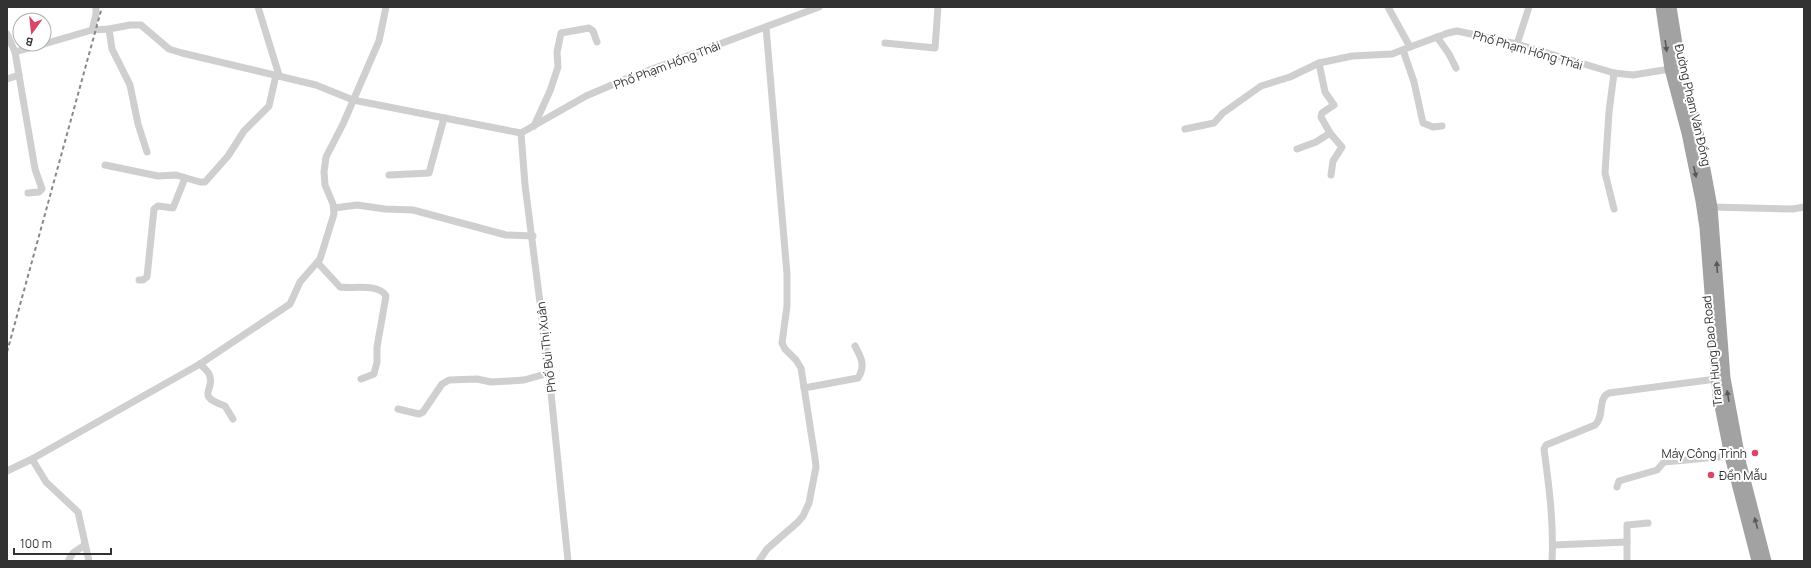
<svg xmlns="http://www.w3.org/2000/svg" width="1811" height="568" font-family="Manrope,sans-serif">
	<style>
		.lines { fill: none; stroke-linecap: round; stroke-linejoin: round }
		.minor { stroke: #cfcfcf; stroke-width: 7 }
		.trunk { stroke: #a2a2a2; stroke-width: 11 }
		.rail { stroke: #878787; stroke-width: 2; stroke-dasharray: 4 3; stroke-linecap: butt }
		.oneway { fill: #595959 }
		.poi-dot { fill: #d94564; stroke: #fff; stroke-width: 1.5 }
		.labels { text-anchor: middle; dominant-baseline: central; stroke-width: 4; stroke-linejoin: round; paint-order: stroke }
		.street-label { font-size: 12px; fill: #323232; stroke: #fff }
		.poi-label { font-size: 12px; fill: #323232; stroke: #fff; text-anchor: end }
	</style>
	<rect width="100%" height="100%" fill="#fff"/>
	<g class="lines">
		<g class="minor">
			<path d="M258,7L279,75"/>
			<path d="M1388,7L1410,47L1448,33L1457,31L1517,44L1614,73L1633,75L1670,69"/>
			<path d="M109,29L112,49L130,85L138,124L147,152"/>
			<path d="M92,30L96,14V7"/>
			<path d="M7,34L15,52L43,44"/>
			<path d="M1437,37L1449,54L1456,68"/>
			<path d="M885,43L935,48L938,7"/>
			<path d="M44,44L92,30L109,29L130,25H141L169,49L182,53L316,85L353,100L521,133"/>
			<path d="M1517,44L1529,7"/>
			<path d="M1403,50L1414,82L1423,123L1433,127L1442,126"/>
			<path d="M15,52L35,169L42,189L39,192L28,193"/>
			<path d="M1319,63L1325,92L1334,105L1322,113L1321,117L1330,133L1342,147L1333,161L1331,175"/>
			<path d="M7,79L19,75"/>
			<path d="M534,126L550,91L558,67L557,52L561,33L589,28L593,31L597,42"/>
			<path d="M1185,129L1214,123L1223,113L1261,86L1290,77L1319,63L1352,56L1392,54L1410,47"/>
			<path d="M521,133L525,185L549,373L568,561"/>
			<path d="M521,133L586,96L628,78L819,7"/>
			<path d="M1297,149L1316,142L1330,133"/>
			<path d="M105,165L158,176L176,175L200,182H205L228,156L244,131L269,106L276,75"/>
			<path d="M389,175L429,173L444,118"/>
			<path d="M1712,207L1793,209L1804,207"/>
			<path d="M334,208L357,205L385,209L413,210L506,235L533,236"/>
			<path d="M1614,209L1605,173L1609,112L1614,73"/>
			<path d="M318,263L340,287C352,289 379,283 386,296L377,347V362L374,374L361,379"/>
			<path d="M139,280H143L147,277L154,209L158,206L173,208L185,178"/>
			<path d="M200,364C203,367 207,370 209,374C217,390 193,395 225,406L233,419"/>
			<path d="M804,388L858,378C866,366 861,357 855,346"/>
			<path d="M398,409L419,414L423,412L442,384L449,380L477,379L491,382L510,381L524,380L549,373"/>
			<path d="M32,459L46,482L78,512L89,561"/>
			<path d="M7,471L32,459L200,364L290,304L300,282L320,259L334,214L333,204L325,185L324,172L326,157L343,124L379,41L386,7"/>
			<path d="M1617,487L1619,481L1657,470L1664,462L1730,456"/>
			<path d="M1553,545L1627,542"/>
			<path d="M68,561L73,553L85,545"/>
			<path d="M759,561L767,549L798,522L803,516L809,503L816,467L815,458L801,368L796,360L785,349L782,343L787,306V274L766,27"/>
			<path d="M1552,561C1554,524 1549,486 1544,449L1546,445L1595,425C1605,417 1597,398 1609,393L1716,379"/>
			<path d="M1627,561V525L1648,523"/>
		</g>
		<g class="trunk">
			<path d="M1661,7L1670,69L1687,133L1701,201L1705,228L1718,396L1730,456L1757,561"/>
			<path d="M1671,7L1681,69L1699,137L1712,207L1725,378L1741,464L1766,561"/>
		</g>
		<path class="rail" d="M7,352L102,7"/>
	</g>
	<defs><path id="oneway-solid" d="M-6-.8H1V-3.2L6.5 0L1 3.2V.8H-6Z"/></defs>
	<g class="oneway">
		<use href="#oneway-solid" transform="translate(1666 46) rotate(82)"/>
		<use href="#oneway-solid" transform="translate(1695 172) rotate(78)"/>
		<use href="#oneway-solid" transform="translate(1717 267) rotate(-94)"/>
		<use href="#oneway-solid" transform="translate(1728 396) rotate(-100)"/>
		<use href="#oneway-solid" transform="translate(1756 523) rotate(-105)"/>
	</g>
	<g class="poi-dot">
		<circle cx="1755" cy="453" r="4"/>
		<circle cx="1711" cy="475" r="4"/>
	</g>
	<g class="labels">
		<g class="street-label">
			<text transform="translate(1528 50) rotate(16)">Phố Phạm Hồng Thái</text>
			<text transform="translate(667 65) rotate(-21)">Phố Phạm Hồng Thái</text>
			<text transform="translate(1693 105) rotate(77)">Đường Phạm Văn Đồng</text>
			<text transform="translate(546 347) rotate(-97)">Phố Bùi Thị Xuân</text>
			<text transform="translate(1712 351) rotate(-96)">Tran Hung Dao Road</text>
		</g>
		<g class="poi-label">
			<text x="1747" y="453">Máy Công Trình</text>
			<text x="1719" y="475" text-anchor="start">Đền Mẫu</text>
		</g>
	</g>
	<rect width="1811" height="568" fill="none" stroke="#323232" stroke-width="16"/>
	<g transform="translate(32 32) rotate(195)"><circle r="19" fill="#ffffff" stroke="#adadad"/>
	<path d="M0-3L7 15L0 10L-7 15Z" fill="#d94564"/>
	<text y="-6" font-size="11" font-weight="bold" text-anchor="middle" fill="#323232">B</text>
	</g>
	<path d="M14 548v6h97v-6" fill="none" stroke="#323232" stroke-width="2"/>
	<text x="20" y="548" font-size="12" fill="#323232" stroke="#ffffff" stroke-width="3" paint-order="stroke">100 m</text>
</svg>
